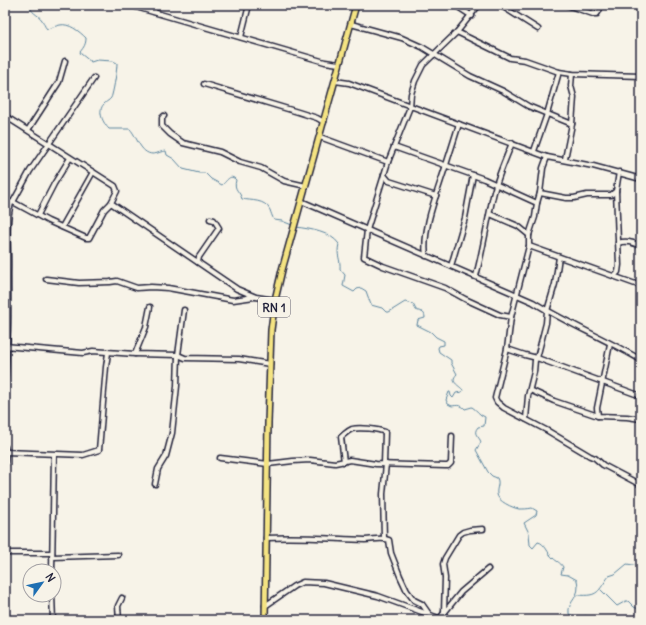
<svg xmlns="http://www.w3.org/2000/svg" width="646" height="625" font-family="Delius,sans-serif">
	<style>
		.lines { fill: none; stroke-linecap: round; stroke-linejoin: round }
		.stream { stroke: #5a849f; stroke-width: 1 }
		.minor-casing { stroke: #22223b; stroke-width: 7 }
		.major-casing { stroke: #22223b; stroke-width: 8 }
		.minor { stroke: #f7f3e8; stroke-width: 4 }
		.major { stroke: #f4e382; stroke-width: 5 }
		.labels { text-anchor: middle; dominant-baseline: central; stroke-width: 3; stroke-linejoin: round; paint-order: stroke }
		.shield { fill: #f7f3e8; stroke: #62616f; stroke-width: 1 }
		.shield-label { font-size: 12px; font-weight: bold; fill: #22223b }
	</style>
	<rect width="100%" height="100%" fill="#f7f3e8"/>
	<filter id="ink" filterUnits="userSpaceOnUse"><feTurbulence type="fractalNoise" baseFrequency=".025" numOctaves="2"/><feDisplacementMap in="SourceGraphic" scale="8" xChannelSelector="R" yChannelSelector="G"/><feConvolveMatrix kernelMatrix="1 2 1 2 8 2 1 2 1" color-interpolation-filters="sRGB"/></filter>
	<g filter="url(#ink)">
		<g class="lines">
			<g class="stream">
				<path d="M30,5C30,13 38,14 42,20C44,23 44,26 47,29C51,28 55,26 60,25C69,23 79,31 86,38C86,44 84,47 80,52L81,54L91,62L97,60L113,61L117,63C117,70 114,88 112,95C111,100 108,100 104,104C97,111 103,123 109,129H130C137,136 140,154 153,154C157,154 161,151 166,151L167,155L174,159L183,169L199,173H205L211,179L222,185C227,181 230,173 236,180C233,190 240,191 242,199C251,201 265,199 270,210C271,213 272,216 274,220L282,221L292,225"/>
				<path d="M5,6L11,7L13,5"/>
				<path d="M296,227C310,229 331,232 339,244C336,256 341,259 340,269L345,275L343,286L354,292L357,289L361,288L366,291L371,305L382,308L386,312H389L405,302L413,304L416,310C420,312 425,311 425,318L418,320L417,325L431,332L436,337L444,341V345L439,346L438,348L439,352L451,360V363L457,374C449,382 459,385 463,390L462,392L456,393L453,398L451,396L450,392H449L446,400L448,404L452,406C457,405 462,405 465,409L472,407C477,410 479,415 485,417L484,426L478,427C472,434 479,436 481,442L476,450L488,472L492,476L497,478C500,484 496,488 497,494C497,501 513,508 519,509C523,509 528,509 532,508L537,511L536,515L524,523L529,533L530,545L533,548L538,542C545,543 548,554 553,558C557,562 560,562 563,567L561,574L568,575L577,580C582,598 567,600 569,614L577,618L586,616L592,620"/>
				<path d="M601,590L617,606L626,601H628L634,607L641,610"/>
				<path d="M578,595C599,597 598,591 609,576L615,574L627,564L639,566H641"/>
			</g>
			<defs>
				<g id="minor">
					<path d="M129,5L325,62L339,64"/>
					<path d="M455,5L472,16"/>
					<path d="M479,5L457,32L423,65L415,81L411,94L410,107L388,162L367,230L364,257L383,266L445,288L465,299L500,315L511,317"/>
					<path d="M500,5L538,29"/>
					<path d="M567,5L593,14H597L599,11L601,5"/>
					<path d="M154,12L155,5"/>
					<path d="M351,24L402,38L422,47L470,76L503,91L528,106L572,124"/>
					<path d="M457,32L510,58L525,60L559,72L572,74L641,76"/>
					<path d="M241,37L249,5"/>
					<path d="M335,81L349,83L547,157L593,166L641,179"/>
					<path d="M204,84L298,112L317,118L324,122"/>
					<path d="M5,116L115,186L117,191L111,203L237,289L256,297L275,300"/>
					<path d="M164,116L162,118V126L170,134L183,143L220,152L240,162L261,168L284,181L306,186"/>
					<path d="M28,130L59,82L65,61"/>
					<path d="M320,137L388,162"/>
					<path d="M394,147L484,179L537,203"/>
					<path d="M534,151L547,114L559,72"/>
					<path d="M547,157L543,168L540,193L537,203L535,217L529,235V246L511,317L507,349L495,398L497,402L504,408L548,431L590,456L595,458L603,465L641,485"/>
					<path d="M565,159L572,124L574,97L571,86L572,74"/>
					<path d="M384,175L389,181L436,196"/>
					<path d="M540,193L566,198H574L587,195H611L616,191"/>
					<path d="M5,200L11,203"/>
					<path d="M301,201L533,302C568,324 606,339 641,360"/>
					<path d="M13,202L48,221L86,238H89L104,210L111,203"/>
					<path d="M490,214L518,226L529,235"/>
					<path d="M38,215L54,184L70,158"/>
					<path d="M62,227L93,172"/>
					<path d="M618,243C627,240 633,243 641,246"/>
					<path d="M529,246L641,286"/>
					<path d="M426,256C422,230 436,196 444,171C449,156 454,140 459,124"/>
					<path d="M198,262L199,257L219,228L214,220L210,219"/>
					<path d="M451,266L465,218L473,175"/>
					<path d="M476,276C483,250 487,223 493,196C497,178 505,161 512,143"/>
					<path d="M614,276L618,272L619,265L616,191L619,172"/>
					<path d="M46,279L79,283L110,282L117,281L137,288L151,287L168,288L233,300L254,297"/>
					<path d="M5,346L83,353L93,351L135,354L178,355L185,358L239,359L270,364"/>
					<path d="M507,349L525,355L537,358L641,396"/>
					<path d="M135,354L146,327L150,307"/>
					<path d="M530,390L554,401L598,416L627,417L641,419"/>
					<path d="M5,405C5,385 6,366 7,347C9,323 8,298 8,273C9,250 5,226 11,203L13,202L30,171L94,78"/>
					<path d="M598,416L597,408L610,344"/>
					<path d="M526,419L528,396L534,372L535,360L537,358L546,323L547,311L555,284L559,257"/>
					<path d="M5,447L6,452L5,465"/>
					<path d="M6,452L83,455L99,450L106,367L108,353"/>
					<path d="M220,458L268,464L293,461L310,460L335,463L350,460L376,464L445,466H448L451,463L452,436"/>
					<path d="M344,462L341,437C345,434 347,431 352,429C359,427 378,429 385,432L384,464"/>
					<path d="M155,484L158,469L166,456L172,433L177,386L178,355L184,310"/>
					<path d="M266,538C299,536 332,539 365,540C373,540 381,537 389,540L391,553L400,576L407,591L414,600L422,604L429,614"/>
					<path d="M384,538L383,494L386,464"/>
					<path d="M5,553H52"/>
					<path d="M52,557L118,555"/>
					<path d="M52,571L54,455"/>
					<path d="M52,595L53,620"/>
					<path d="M265,606L294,586L303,582L324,583L378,596L444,620"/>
					<path d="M444,612L445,578L443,564L445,558L459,535L463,532L470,530L483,529"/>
					<path d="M440,618L461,592L488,569"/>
					<path d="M119,620L118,606L122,598"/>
				</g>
				<path id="major" d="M265,620L268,423L271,330L275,300L282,270L356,5"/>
			</defs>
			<use href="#minor" class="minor-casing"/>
			<use href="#major" class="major-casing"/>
			<use href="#minor" class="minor"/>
			<use href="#major" class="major"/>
		</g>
	</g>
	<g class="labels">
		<rect class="shield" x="258" y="297" width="32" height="20" rx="3"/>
		<g class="shield-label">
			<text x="274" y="307">RN 1</text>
		</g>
	</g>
	<rect width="646" height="625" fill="none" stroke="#f7f3e8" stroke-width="20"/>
	<rect x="10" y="10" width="626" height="605" fill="none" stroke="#22223b" stroke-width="1.5" filter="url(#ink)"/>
	<g transform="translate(42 583) rotate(57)"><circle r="19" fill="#f7f3e8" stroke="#a29fa3"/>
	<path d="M0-3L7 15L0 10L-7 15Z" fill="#1f6fb2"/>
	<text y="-6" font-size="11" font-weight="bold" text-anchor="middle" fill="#22223b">N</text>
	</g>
</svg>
